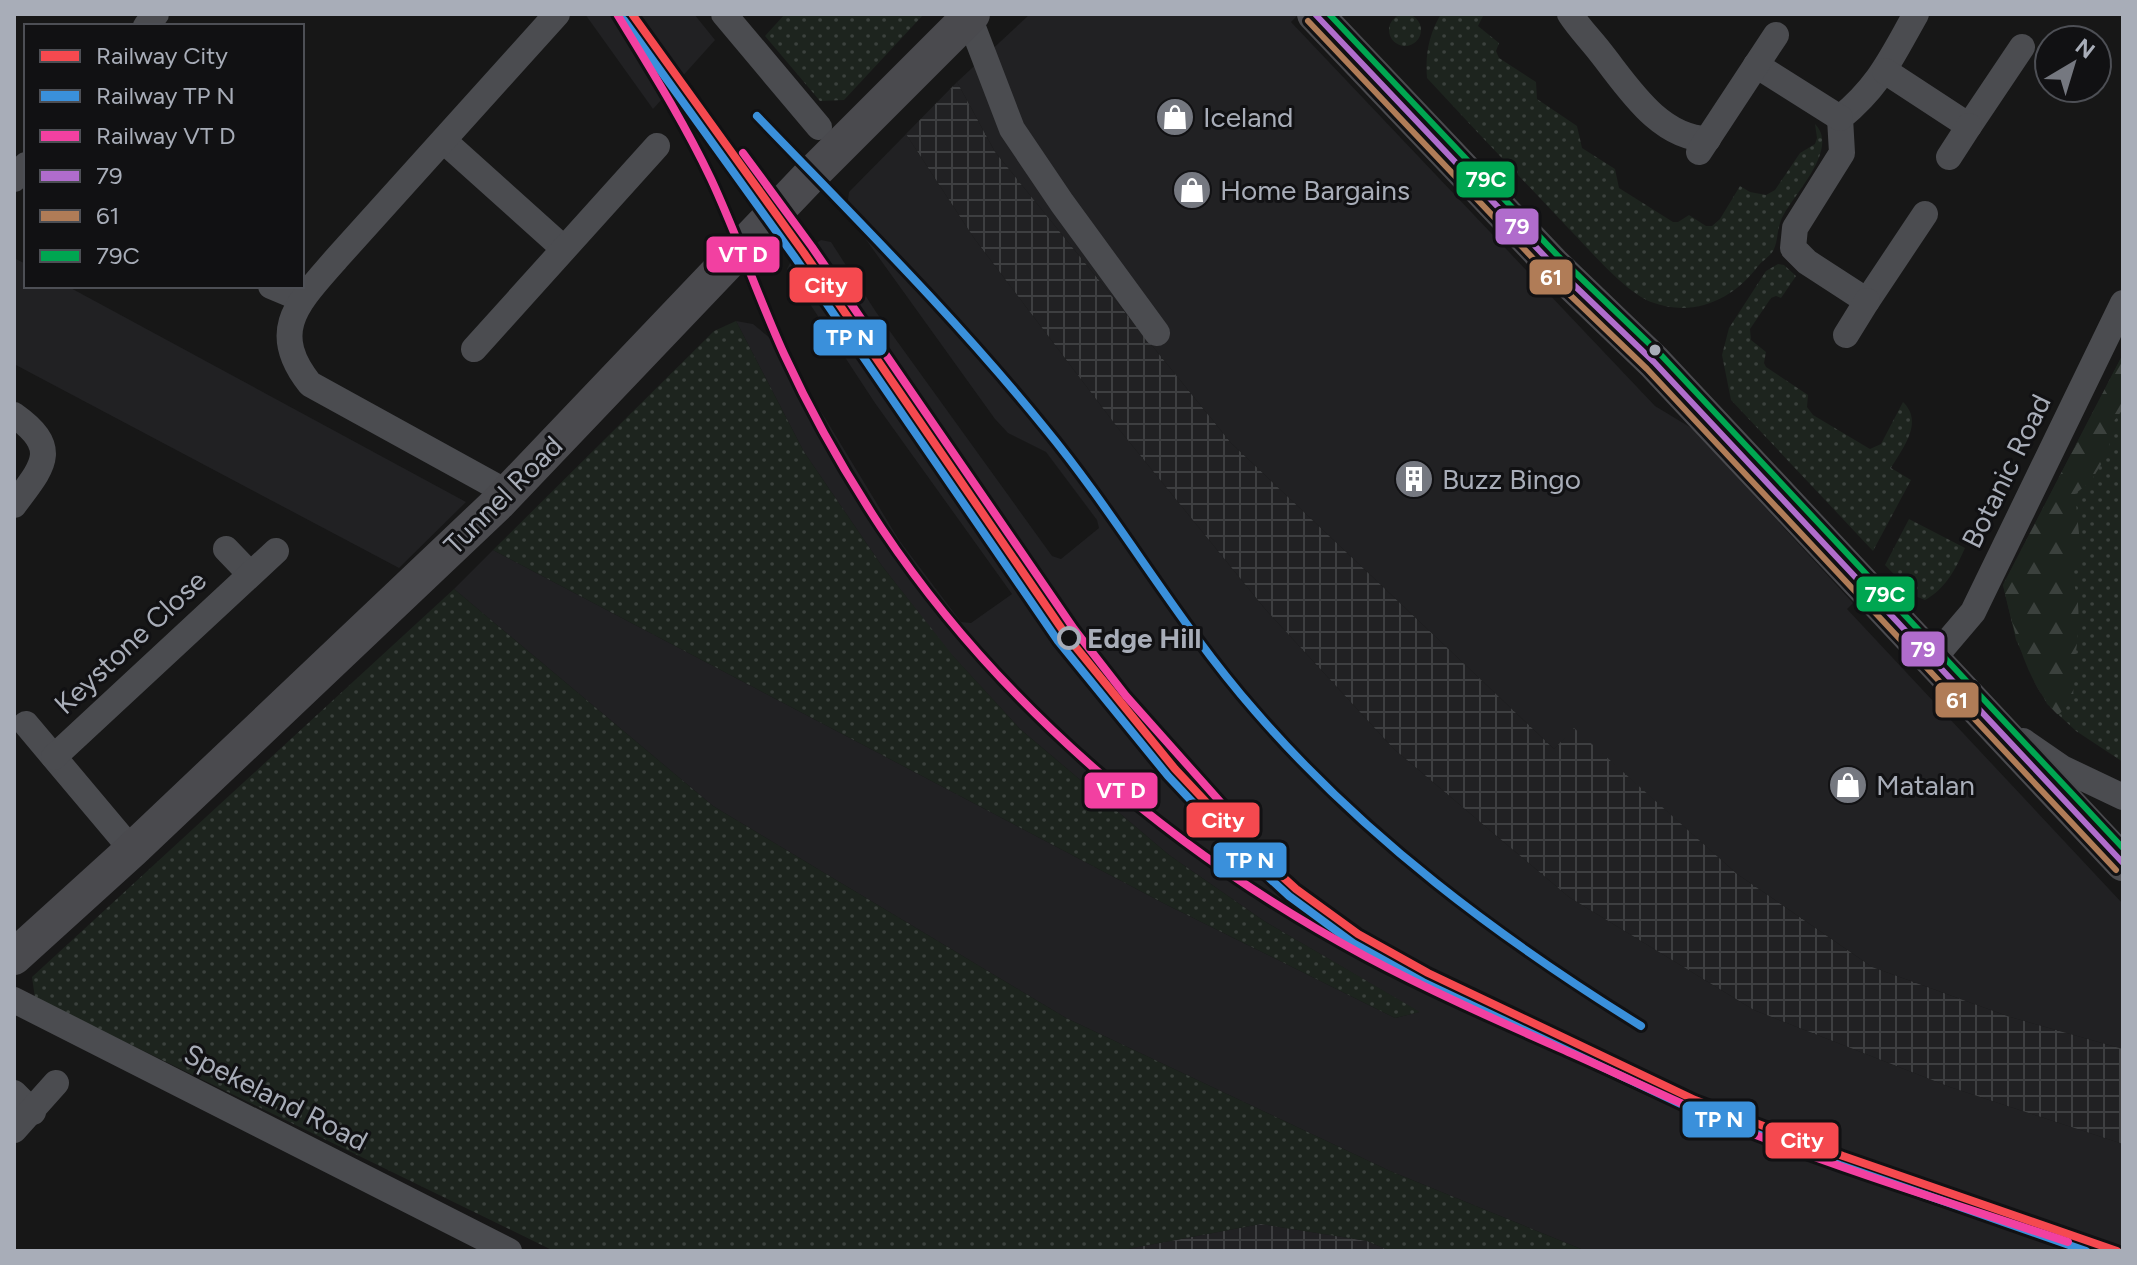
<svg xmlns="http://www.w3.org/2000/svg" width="2137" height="1265" font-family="Figtree,sans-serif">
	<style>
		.built { fill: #212123 }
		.industrial { fill: url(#industrial-grid) }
		.grass { fill: url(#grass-dots) }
		.forest { fill: url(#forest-firs) }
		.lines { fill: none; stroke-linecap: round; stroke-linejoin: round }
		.street { stroke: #4b4c50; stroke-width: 26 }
		.secondary { stroke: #4a4a4e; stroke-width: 36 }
		.bus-1-casing { stroke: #111113; stroke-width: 12 }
		.bus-2-casing { stroke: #111113; stroke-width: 12 }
		.bus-3-casing { stroke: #111113; stroke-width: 12 }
		.bus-1 { stroke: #b06ccc; stroke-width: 6 }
		.bus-2 { stroke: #b07c57; stroke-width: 6 }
		.bus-3 { stroke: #00a651; stroke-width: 6 }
		.rail-1-casing { stroke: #111113; stroke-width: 14 }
		.rail-2-casing { stroke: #111113; stroke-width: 14 }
		.rail-3-casing { stroke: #111113; stroke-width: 14 }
		.rail-1 { stroke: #f5494f; stroke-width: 8 }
		.rail-2 { stroke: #3a90db; stroke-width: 8 }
		.rail-3 { stroke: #f240a1; stroke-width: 8 }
		.bus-dot { fill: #a8adb8; stroke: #111113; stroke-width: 3 }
		.stop-dot { fill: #111113; stroke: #a8adb8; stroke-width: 4 }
		.labels { text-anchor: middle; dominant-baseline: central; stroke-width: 6; stroke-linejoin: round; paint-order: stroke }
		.poi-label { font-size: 28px; fill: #a8adb8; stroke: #111113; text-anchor: start }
		.street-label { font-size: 28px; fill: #a8adb8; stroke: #111113 }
		.stop-label { font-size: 28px; font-weight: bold; fill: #a8adb8; stroke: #111113; text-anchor: start }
		.line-badge { stroke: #111113; stroke-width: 3 }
		.badge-label { font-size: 22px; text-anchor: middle; font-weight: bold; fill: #fff }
	</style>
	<defs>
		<pattern id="industrial-grid" width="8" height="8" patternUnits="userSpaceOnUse" patternTransform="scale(2)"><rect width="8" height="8" fill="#212123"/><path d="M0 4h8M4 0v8" fill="none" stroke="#3e3f41"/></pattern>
		<pattern id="grass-dots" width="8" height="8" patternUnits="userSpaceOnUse" patternTransform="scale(2)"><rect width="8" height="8" fill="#1d241e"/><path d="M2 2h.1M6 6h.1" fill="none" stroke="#3b413d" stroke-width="1.8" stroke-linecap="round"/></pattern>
		<pattern id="forest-firs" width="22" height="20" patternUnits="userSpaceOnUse" patternTransform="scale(2)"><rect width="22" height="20" fill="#1d241e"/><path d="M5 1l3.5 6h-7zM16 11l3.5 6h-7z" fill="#3b413d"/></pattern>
	</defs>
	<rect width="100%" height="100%" fill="#171717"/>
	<g class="built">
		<path d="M585,14H694L715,40L653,109Z"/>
		<path d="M1030,14H1299L1291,22L1655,406L1693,429L1853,603L1847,609L2123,904V1049L2010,1017L1872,967L1737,874L1574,729L1554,749L1231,443L995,152L957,82Z"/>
		<path d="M906,134L974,238L1118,428L1266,610L1394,749L1569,897L1754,1010L1950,1087L2123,1144V1251H1586L1390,1171L1066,1018L713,806L454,589L493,550L1167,905L1395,1018L1419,1012L1264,921L1169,855L1020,729L950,653L882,566L804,452L736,321L753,324L776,343L825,418L899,540L961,622L971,623L1012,594L875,403L787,269L791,261L821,240L831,242L876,312L1052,556L1061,559L1099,528L1097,520L1046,452L1008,433L995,419L854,223L847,207L849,192Z"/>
		<path d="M14,258L26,264V286H67L466,502L399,568L14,364Z"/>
	</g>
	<g class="industrial">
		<path d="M957,82L995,152L1231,443L1554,749L1574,728L1737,874L1872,967L2010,1017L2123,1049V1144L1950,1087L1754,1010L1569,897L1394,749L1266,610L1118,428L974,238L906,134Z"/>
		<path d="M1261,1224L1367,1241L1390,1251H1117Z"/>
	</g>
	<g class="grass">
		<path d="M785,14H924L844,100L820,101L765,36Z"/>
		<path d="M1441,14H1484L1478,26L1499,43L1496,51L1499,58L1536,82L1537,99L1577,126L1582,148L1615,169L1619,188L1673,222H1678L1689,215L1706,226H1712L1720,219L1740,186L1750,192L1766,195L1775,190L1800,153L1815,144L1817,138L1815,124C1839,148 1797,191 1784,214C1776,228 1779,238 1774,249C1771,256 1763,260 1758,266C1733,300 1693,318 1651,302C1624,291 1590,250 1569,229C1522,179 1474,129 1427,78C1425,54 1429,34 1441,14Z"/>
		<circle cx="1405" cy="30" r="16"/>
		<path d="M1778,264L1784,265L1796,276L1781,298L1776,296L1771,298L1750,329L1751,340L1766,352L1764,363L1766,367L1808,395L1807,407L1813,415L1870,449L1881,444L1903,402C1924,422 1903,448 1891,468L1911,480L1873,551L1731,400L1722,355L1729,328L1766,271Z"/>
		<path d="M736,321L804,452L882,566L954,657L1020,729L1169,855L1264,921L1420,1012L1395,1018L1167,905L493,550L714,331Z"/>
		<path d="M2123,354V762L2076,731L2047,704L2016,640L2003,585Z"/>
		<path d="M1909,519L1965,548C1955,570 1946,588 1925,600L1915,596L1885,565Z"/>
		<path d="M454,589L713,806L1066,1018L1390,1171L1586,1251H1390L1367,1241L1261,1224L1117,1251H554L35,998L32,977Z"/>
	</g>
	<path class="forest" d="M2123,354V409L2114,421L2108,453L2091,481L2075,494L2081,553L2069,573C2085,601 2077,643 2073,675C2072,682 2075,694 2072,700C2069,705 2062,711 2058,715C2026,683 2013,628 2003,585Z"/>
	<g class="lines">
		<g class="street">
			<path d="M724,14L819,127"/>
			<path d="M1570,14C1579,28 1591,40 1601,53C1628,87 1659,138 1708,139"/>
			<path d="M1916,14C1891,58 1880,85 1840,118L1842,153L1795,228L1793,248L1807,262L1867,301L1925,214"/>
			<path d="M969,17L1012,129L1062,203L1157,333"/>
			<path d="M146,26L156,14"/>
			<path d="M1756,65L1840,118"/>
			<path d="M1885,71L1969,126L2022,47"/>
			<path d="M444,141L563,248"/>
			<path d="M1699,152L1776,35"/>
			<path d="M1949,157L1969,126"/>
			<path d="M14,179L26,165"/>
			<path d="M271,286L302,299"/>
			<path d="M1846,335L1867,301"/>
			<path d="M474,349L657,146"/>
			<path d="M14,415C62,449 42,467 14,505"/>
			<path d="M508,493L310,384C267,330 299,302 337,258L557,14"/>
			<path d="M226,549L250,574"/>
			<path d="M1933,659L1973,612L2123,303"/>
			<path d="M26,724L132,850"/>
			<path d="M2023,741L2062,768L2123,797"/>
			<path d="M54,757L276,551"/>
			<path d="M14,1000L509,1251"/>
			<path d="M14,1093L33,1112"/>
			<path d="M14,1130L56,1083"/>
		</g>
		<g class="secondary">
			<path d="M1315,14L1552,264L1654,362L2123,863"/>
			<path d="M14,957L132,850L498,503L808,178L972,14"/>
		</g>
		<defs>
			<path id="bus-1" d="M1315,14L1552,264L1654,362L2123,863"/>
			<path id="bus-2" d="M1308,21L1545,271L1647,369L2116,870"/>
			<path id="bus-3" d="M1329,14L1559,257L1661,355L2123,848"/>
		</defs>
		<use href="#bus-1" class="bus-1-casing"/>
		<use href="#bus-2" class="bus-2-casing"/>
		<use href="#bus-3" class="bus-3-casing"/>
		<use href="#bus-1" class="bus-1"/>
		<use href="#bus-2" class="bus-2"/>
		<use href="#bus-3" class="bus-3"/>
		<defs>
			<path id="rail-1" d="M632,14L804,253L1066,635L1175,769L1238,836L1296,889L1358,934L1428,973L1695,1100L1843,1156L2117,1251"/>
			<g id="rail-2">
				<path d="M624,20L796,259L1058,641L1168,776L1231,843L1289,896L1353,943L1423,982L1691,1109L1840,1165L2086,1251"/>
				<path d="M757,116C855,218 955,317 1044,427C1119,518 1177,622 1255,711C1365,838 1498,937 1641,1026"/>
			</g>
			<g id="rail-3">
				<path d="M617,14C650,68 684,122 711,179C738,237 758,297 784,354C812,415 845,473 882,529C1001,707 1177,855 1365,956C1432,992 1503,1023 1573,1054C1634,1081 1694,1111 1756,1135C1858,1175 1964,1207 2068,1242"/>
				<path d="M743,153L812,247L1074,629L1126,696L1223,805"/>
			</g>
		</defs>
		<use href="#rail-1" class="rail-1-casing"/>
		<use href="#rail-2" class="rail-2-casing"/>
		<use href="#rail-3" class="rail-3-casing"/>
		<use href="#rail-1" class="rail-1"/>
		<use href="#rail-2" class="rail-2"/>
		<use href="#rail-3" class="rail-3"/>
	</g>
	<defs>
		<symbol id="shop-disc" viewBox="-11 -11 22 22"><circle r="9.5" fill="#757880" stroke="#111113"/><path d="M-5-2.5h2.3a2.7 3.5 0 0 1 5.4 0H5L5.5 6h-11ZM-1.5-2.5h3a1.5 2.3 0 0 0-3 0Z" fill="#fff"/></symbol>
		<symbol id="building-disc" viewBox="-11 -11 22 22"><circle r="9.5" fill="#757880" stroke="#111113"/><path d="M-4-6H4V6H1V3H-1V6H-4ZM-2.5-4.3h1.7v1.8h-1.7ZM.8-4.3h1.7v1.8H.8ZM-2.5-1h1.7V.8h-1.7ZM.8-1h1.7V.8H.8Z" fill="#fff"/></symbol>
	</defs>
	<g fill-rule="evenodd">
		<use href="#shop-disc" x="1153" y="95" width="44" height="44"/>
		<use href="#shop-disc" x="1170" y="168" width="44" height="44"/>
		<use href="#building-disc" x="1392" y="457" width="44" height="44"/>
		<use href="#shop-disc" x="1826" y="763" width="44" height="44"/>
	</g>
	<circle class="bus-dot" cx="1655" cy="350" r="7"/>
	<circle class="stop-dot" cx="1069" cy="638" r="10"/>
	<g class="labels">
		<g class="poi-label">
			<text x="1203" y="117">Iceland</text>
			<text x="1220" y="190">Home Bargains</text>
			<text x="1442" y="479">Buzz Bingo</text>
			<text x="1876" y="785">Matalan</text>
		</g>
		<g class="street-label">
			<text transform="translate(2006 471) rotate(-64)">Botanic Road</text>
			<text transform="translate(503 495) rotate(-45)">Tunnel Road</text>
			<text transform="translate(130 642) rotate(-43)">Keystone Close</text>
			<text transform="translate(276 1097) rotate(27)">Spekeland Road</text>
		</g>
		<g class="stop-label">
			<text x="1087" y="638">Edge Hill</text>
		</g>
	</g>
	<g class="line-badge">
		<rect x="1455" y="160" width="61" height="39" rx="8" fill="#00a651"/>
		<rect x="1494" y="207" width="46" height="39" rx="8" fill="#b06ccc"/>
		<rect x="705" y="235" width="76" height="39" rx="8" fill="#f240a1"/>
		<rect x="1528" y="258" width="46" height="38" rx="8" fill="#b07c57"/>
		<rect x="788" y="266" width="76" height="38" rx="8" fill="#f5494f"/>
		<rect x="812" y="318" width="76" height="39" rx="8" fill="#3a90db"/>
		<rect x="1855" y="575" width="61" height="38" rx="8" fill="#00a651"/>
		<rect x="1900" y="630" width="46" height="38" rx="8" fill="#b06ccc"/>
		<rect x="1934" y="681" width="46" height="38" rx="8" fill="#b07c57"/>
		<rect x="1083" y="771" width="76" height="39" rx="8" fill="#f240a1"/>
		<rect x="1185" y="801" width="76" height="38" rx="8" fill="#f5494f"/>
		<rect x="1212" y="841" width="76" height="38" rx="8" fill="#3a90db"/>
		<rect x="1681" y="1100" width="76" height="39" rx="8" fill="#3a90db"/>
		<rect x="1764" y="1121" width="76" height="39" rx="8" fill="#f5494f"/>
	</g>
	<g class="badge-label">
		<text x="1486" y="187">79C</text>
		<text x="1517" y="234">79</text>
		<text x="743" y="262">VT D</text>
		<text x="1551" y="285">61</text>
		<text x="826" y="293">City</text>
		<text x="850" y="345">TP N</text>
		<text x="1885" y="602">79C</text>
		<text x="1923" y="657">79</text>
		<text x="1957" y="708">61</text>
		<text x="1121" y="798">VT D</text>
		<text x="1223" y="828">City</text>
		<text x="1250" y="868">TP N</text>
		<text x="1719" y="1127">TP N</text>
		<text x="1802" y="1148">City</text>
	</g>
	<rect width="2137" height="1265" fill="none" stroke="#a8adb8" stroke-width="32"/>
	<rect x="24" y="24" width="280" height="264" fill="#111113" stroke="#4d4f55" stroke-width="2"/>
	<rect x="40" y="50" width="40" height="12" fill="#f5494f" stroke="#4d4f55" stroke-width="2"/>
	<text x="96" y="64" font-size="24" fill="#a8adb8">Railway City</text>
	<rect x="40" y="90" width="40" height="12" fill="#3a90db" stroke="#4d4f55" stroke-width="2"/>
	<text x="96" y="104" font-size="24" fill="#a8adb8">Railway TP N</text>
	<rect x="40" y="130" width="40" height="12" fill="#f240a1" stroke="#4d4f55" stroke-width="2"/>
	<text x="96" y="144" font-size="24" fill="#a8adb8">Railway VT D</text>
	<rect x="40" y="170" width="40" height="12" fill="#b06ccc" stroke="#4d4f55" stroke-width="2"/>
	<text x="96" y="184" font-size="24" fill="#a8adb8">79</text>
	<rect x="40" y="210" width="40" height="12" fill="#b07c57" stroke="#4d4f55" stroke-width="2"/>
	<text x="96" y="224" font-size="24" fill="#a8adb8">61</text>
	<rect x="40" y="250" width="40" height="12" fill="#00a651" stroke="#4d4f55" stroke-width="2"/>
	<text x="96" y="264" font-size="24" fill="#a8adb8">79C</text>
	<g transform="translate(2073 64) rotate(38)"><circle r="38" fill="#111113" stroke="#4d4f55" stroke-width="2"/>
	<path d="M0-6L14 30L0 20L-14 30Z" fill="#757880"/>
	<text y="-12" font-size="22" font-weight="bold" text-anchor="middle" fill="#a8adb8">N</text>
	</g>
</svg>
